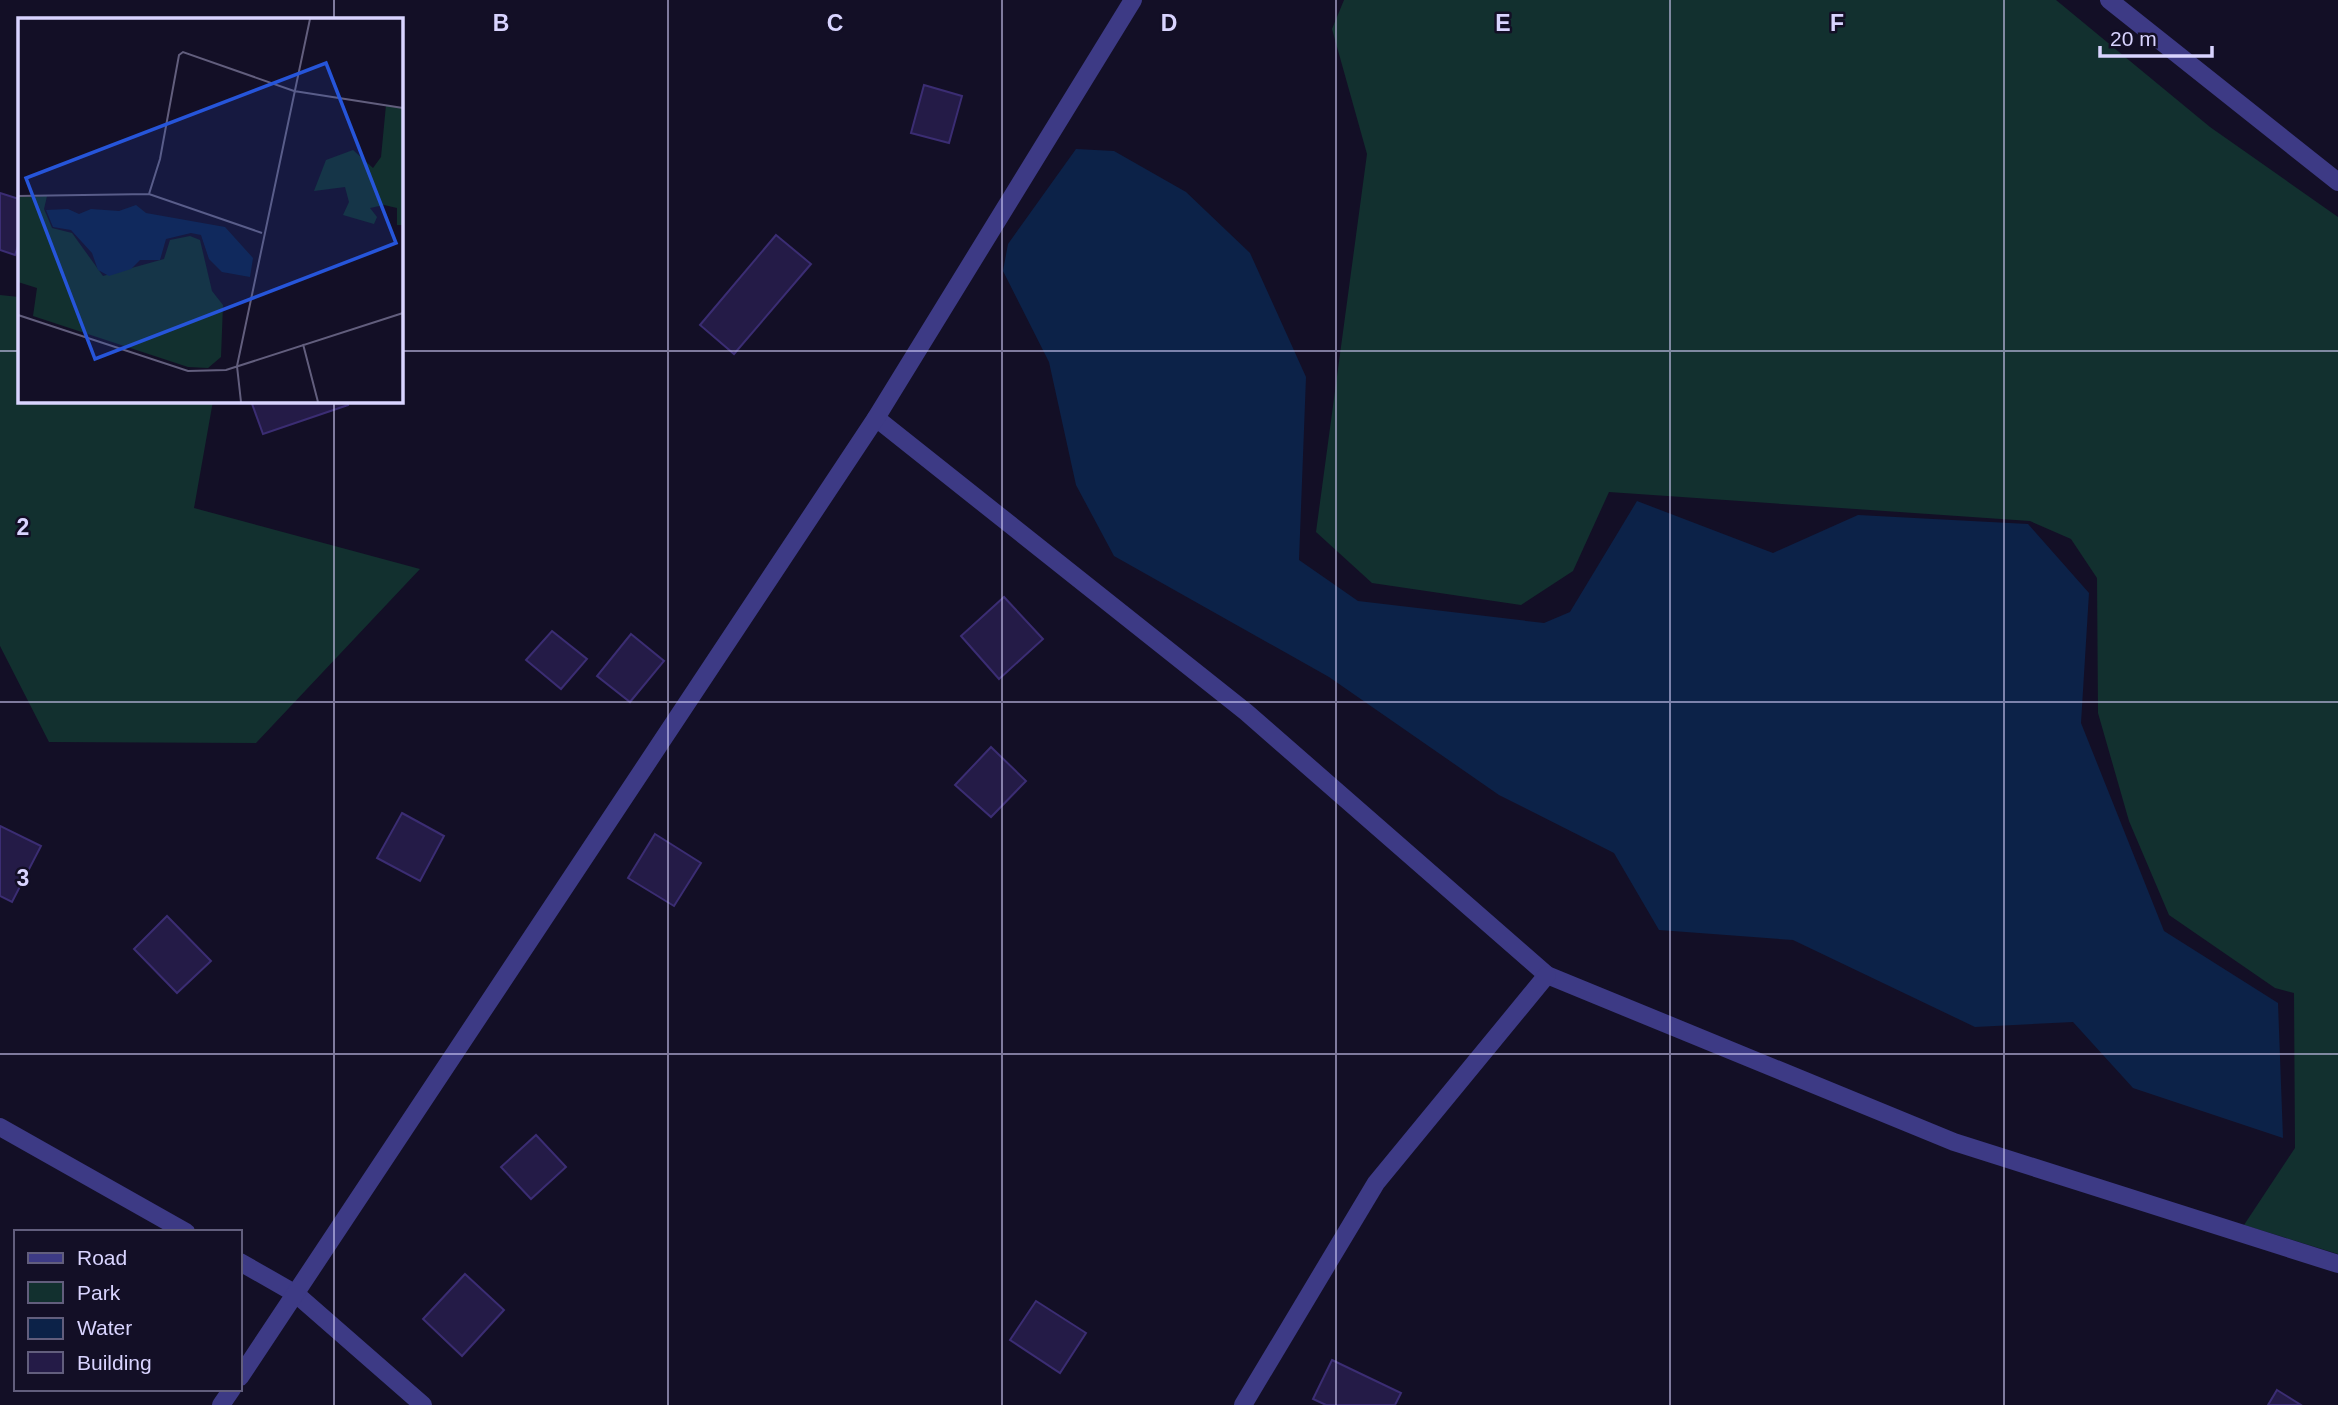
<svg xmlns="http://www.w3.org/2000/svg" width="2338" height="1405" font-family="Helvetica,sans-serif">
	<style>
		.green { fill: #12302f }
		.water { fill: #0c2248 }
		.building { fill: #241b47; stroke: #3b2d73; stroke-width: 2 }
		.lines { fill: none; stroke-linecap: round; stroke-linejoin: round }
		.street { stroke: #3d3a85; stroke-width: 18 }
		.grid { fill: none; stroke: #d9d4ff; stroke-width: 2; stroke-opacity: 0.55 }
		.inset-road { fill: none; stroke: #625e7d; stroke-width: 2 }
		.view { fill: #2655da; fill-opacity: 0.15; stroke: #2655da; stroke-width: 3.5 }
		.inset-edge { fill: none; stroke: #d9d4ff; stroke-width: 3.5 }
		.grid-label { font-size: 23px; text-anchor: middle; font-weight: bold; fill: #d9d4ff; stroke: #130f26; stroke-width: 5; stroke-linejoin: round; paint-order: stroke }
	</style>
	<rect width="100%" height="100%" fill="#130f26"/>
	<g class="green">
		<path d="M1344,0H2056L2210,127L2338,217V1254L2244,1225L2295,1148L2294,993L2275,988L2169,915L2129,821L2098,713L2097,578L2071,539L2030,521L1609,492L1573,571L1521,605L1372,583L1316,532L1367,154L1332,29Z"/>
		<path d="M0,295L19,297V401H213L194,508L420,569L256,743L49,742L0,646Z"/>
	</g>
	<path class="water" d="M1076,149L1114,151L1186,192L1250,253L1306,377L1299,560L1358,601L1544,623L1570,612L1637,501L1773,553L1858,515L2028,524L2089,593L2081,723L2164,931L2278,1003L2283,1138L2133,1088L2073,1022L1975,1027L1793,940L1659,930L1614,853L1499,795L1329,677L1114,556L1076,485L1049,362L1003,271L1008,244Z"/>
	<g class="building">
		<path d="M924,85L962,96L949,143L911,133Z"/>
		<path d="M0,193L19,199V243L15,255L0,250Z"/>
		<path d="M776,235L811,264L734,354L700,325Z"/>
		<path d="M251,401H347L348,405L263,434Z"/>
		<path d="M1004,597L1043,639L999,679L961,636Z"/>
		<path d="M552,631L587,659L561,689L526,660Z"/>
		<path d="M631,634L664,661L630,702L597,676Z"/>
		<path d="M991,747L1026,781L991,817L955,785Z"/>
		<path d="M402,813L444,836L420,881L377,858Z"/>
		<path d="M0,826L41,846L12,902L0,896Z"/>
		<path d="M655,834L701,863L674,906L628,878Z"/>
		<path d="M167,916L211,961L177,993L134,949Z"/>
		<path d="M536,1135L566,1167L531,1199L501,1167Z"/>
		<path d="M465,1274L504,1310L462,1356L423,1319Z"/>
		<path d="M1036,1301L1086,1333L1060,1373L1010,1340Z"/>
		<path d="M1332,1360L1401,1393L1395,1405H1326L1313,1399Z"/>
		<path d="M2277,1390L2301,1405H2268Z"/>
	</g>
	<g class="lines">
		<g class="street">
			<path d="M2109,0L2338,182"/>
			<path d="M876,418L1246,712L1547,975L1954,1142L2338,1264"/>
			<path d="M0,1127L186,1232"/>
			<path d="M240,1262L296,1294L423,1405"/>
			<path d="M240,1377L876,418L1133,0"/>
			<path d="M221,1405L232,1389"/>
			<path d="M1243,1405L1376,1183L1547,975"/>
		</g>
	</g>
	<path class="grid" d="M334,0V19M668,0V1405M1002,0V1405M1336,0V1405M1670,0V1405M2004,0V1405M0,351H19M401,351H2338M334,401V1405M0,702H2338M0,1054H2338"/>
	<g transform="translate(18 18)">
		<rect width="385" height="385" fill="#130f26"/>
		<path d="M368,87L385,90V207H379V190L366,187L352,190L359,199L356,206L325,197L331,184L327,169L296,173L308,142L335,132L355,150L363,139ZM29,178L26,191L34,210L54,215L85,258L146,241L152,222L172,218L182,222L194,273L205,287L203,339L190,350L170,349L15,298L19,270L0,264V179Z" fill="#12302f"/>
		<path d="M118,187L128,195L207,209L235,240L232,259L204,254L191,241L183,217L173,215L148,221L142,242H122L113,251L91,258L80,252L74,235L53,212L35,209L28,192L50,191L61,196L73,191L101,193Z" fill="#0c2248"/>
		<path class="inset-road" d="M131,176L142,141L161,37L165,34L276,73L385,90M0,178L131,176L244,215M0,297L170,353L208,352L385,295M285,326L300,384M223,384L219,348L292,1"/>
		<path class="view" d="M308,45L378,225L77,341L8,160Z"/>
		<rect width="385" height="385" class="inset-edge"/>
	</g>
	<g class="grid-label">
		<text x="501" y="31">B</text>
		<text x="835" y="31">C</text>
		<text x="1169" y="31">D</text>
		<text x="1503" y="31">E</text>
		<text x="1837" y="31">F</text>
		<text x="23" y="535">2</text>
		<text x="23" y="886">3</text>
	</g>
	<rect x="14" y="1230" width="228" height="161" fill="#130f26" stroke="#625e7d" stroke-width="2"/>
	<rect x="28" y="1253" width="35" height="10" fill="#3d3a85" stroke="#625e7d" stroke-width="2"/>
	<text x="77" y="1265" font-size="21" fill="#d9d4ff">Road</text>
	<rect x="28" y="1282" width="35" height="21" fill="#12302f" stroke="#625e7d" stroke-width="2"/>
	<text x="77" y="1300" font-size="21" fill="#d9d4ff">Park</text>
	<rect x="28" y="1318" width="35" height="21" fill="#0c2248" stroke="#625e7d" stroke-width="2"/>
	<text x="77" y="1335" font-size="21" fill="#d9d4ff">Water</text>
	<rect x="28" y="1352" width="35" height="21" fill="#241b47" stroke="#625e7d" stroke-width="2"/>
	<text x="77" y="1370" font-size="21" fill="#d9d4ff">Building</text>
	<path d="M2100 46v10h112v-10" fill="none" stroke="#d9d4ff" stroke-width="3.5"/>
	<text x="2110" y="46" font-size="21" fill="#d9d4ff" stroke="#130f26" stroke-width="5" paint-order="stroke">20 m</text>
</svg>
